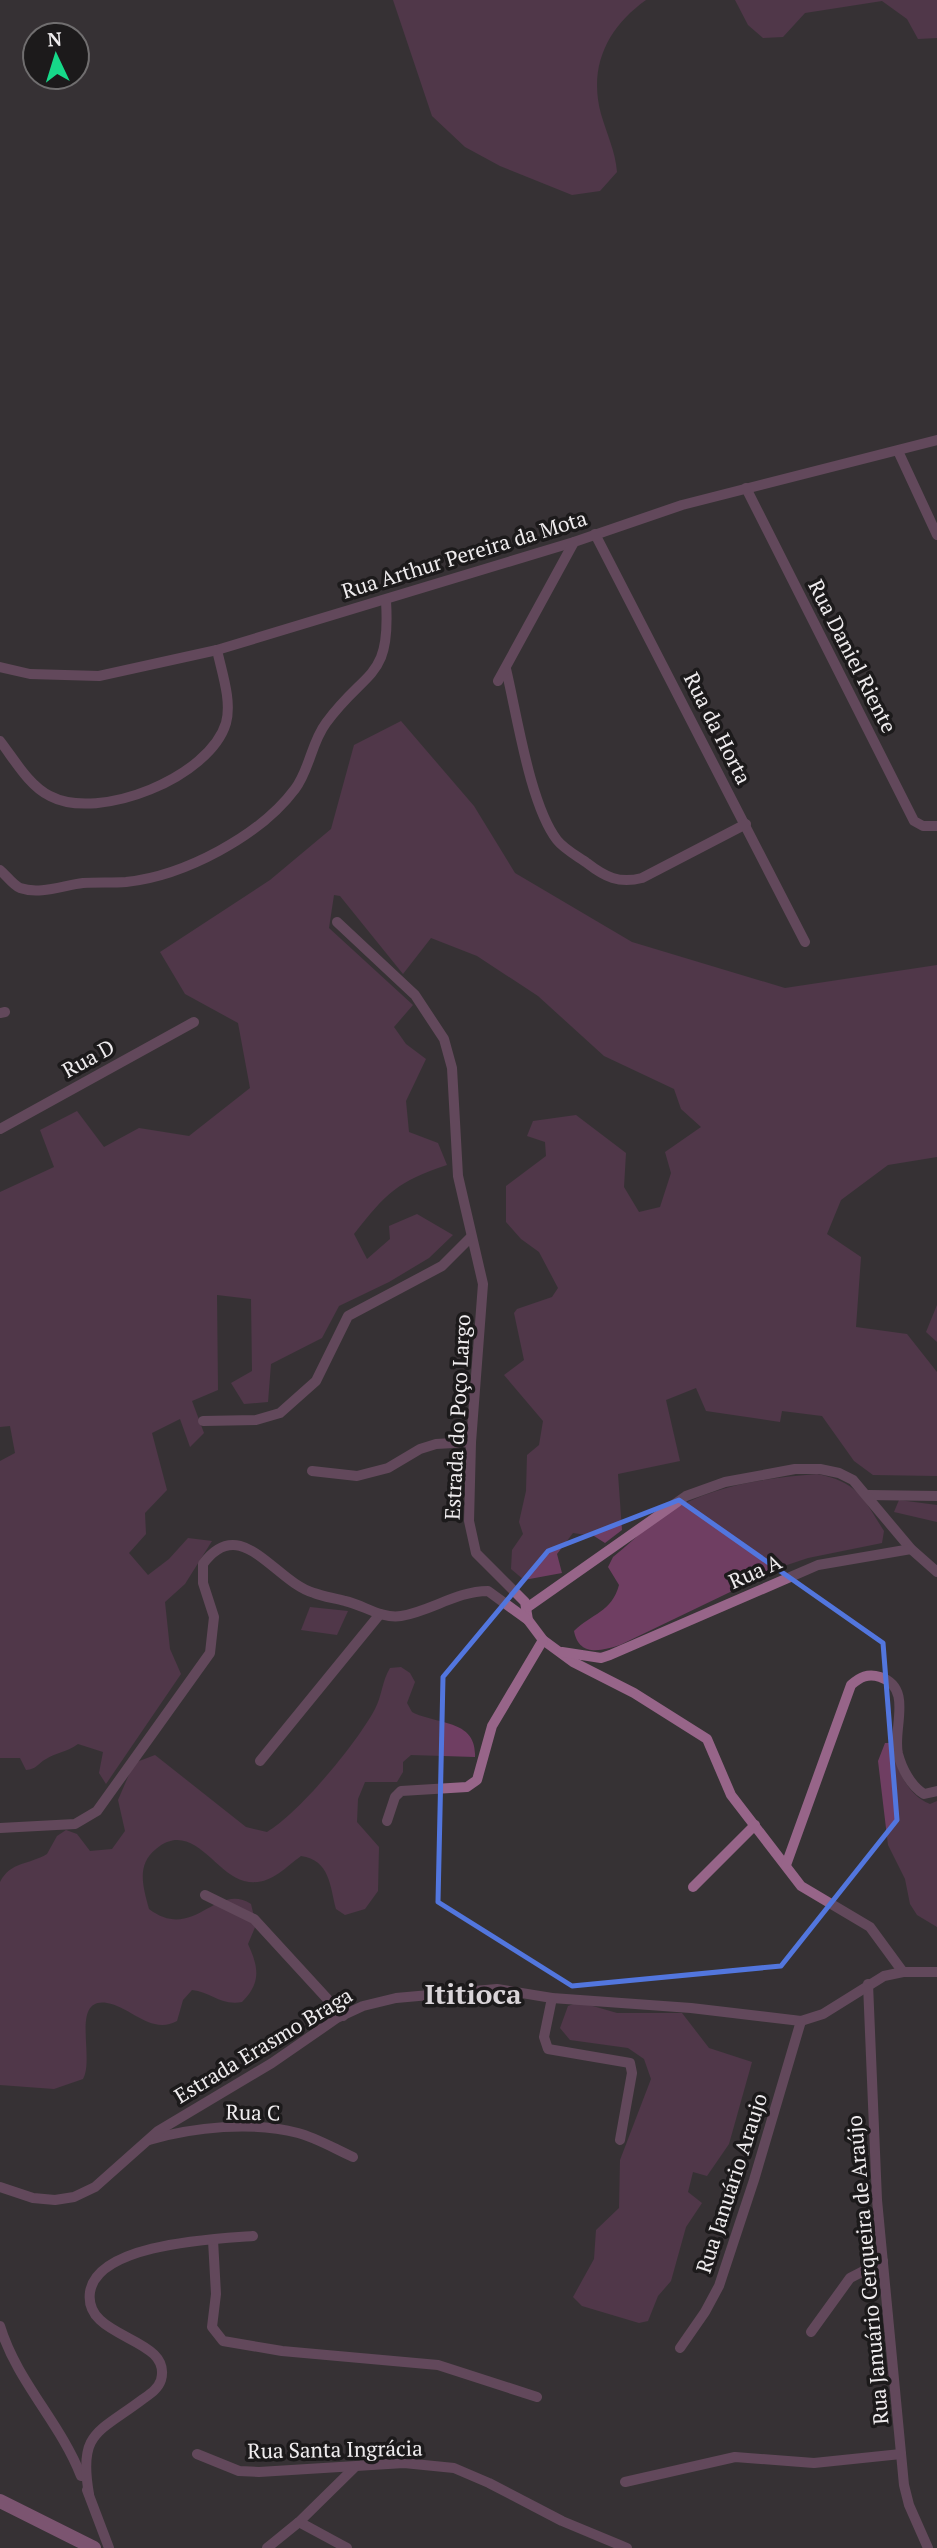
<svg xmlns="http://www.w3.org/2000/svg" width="937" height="2548" font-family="'PT Serif',serif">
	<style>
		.green { fill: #6f3e62 }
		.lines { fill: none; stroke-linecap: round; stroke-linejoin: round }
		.street { stroke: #976589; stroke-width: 10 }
		.secondary { stroke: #cf7fb9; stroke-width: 14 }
		.marked { fill: none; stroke: #5276de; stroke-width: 5; stroke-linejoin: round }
		.labels { text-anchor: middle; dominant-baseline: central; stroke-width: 7; stroke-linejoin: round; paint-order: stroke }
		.street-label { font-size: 21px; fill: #efecee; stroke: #1c1a1b }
		.district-label { font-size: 28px; font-weight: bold; fill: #d9d4d8; stroke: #1c1a1b }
	</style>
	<rect width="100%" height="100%" fill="#363234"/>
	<g class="green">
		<path d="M393,0H646C608,27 588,66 601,114C607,135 615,150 617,172L600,191L572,195L500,166L465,147L432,116Z"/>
		<path d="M735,0H937V38L918,39L907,19L882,1L805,13L783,37L763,38L748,25Z"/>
		<path d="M401,721L474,806L515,873L632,942L785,988L937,965V1157L888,1165L841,1200L827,1234L861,1257L856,1327L907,1334L937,1372V1476L873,1475L854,1461L822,1416L782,1411L780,1422L706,1411L696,1388L666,1400L680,1461L618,1474L622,1530L605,1543L594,1536L573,1533L557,1554L562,1573L524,1580L511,1569L512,1550L523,1534L519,1522L526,1491L527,1455L539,1445L543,1421L504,1375L524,1360L514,1313L517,1309L552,1297L558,1288L539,1252L521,1239L506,1222V1186L546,1156L545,1142L527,1136L533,1121L576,1115L626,1153L624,1187L639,1212L660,1207L671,1173L665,1152L701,1127L681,1109L674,1089L604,1056L538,996L477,956L431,938L403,974L340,896L334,895L329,928L413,1005L394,1027L406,1044L426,1059L406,1101L409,1132L438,1143L447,1165C397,1182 387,1192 354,1234L367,1259L390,1239L389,1226L417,1214L453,1235L429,1258L389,1282L339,1306L322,1338L271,1364L268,1402L244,1404L231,1383L252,1371L251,1299L217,1295L218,1390L192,1401L204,1433L190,1447L180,1419L152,1433L167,1490L145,1513L146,1534L129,1553L148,1575L169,1559L188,1538L212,1541L185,1584L165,1602L170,1649L181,1674L106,1784L99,1773L103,1752L78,1744C67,1752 55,1753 46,1759C37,1764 37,1769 26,1770L20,1758H0V1461L15,1453L10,1426L0,1427V1192L54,1167L40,1130L77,1111L104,1147L139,1128L189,1136L250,1088L238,1023L185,994L160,952L270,880L331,829L354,745Z"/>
		<path d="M937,1305V1342L926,1332Z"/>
		<path d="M817,1474C858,1482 863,1498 884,1531L882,1543L808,1558L784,1566L620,1645C601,1651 579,1657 574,1631C591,1614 612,1612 619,1585L608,1567L613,1557C631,1543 648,1524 667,1513C712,1485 766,1478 817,1474Z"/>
		<path d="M899,1500L937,1505V1522L894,1512Z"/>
		<path d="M310,1607L348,1611L337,1635L301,1630Z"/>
		<path d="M401,1667L410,1673L415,1682L407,1703L412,1712C437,1725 477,1719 475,1757L411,1755L403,1762V1772L397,1782H365L358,1799L357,1822L379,1847L378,1891L365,1909L345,1915L336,1909C330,1886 330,1860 301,1856C283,1869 269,1887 244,1881C215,1874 192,1819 156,1849C136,1865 143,1887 149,1909C194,1943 216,1881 251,1904L256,1925L248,1944C259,1968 261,1983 242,2002C221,2006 211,1992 192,1990L183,2000L177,2021C151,2035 131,2007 107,2003C70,1997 95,2058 83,2079L54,2089L0,2085V1882C11,1861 29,1865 47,1854L57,1836L66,1830L77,1834L90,1851L112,1849L125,1831L118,1800L134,1763L155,1755L246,1827L267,1832C299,1813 357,1743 375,1709C382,1696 382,1681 390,1668Z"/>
		<path d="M885,1743H890C896,1766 906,1795 930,1804L937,1801V1927L917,1915L910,1904L905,1879L888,1845L878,1761Z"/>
		<path d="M579,2002L617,2013H682L709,2048L752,2062L729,2144L707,2176L693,2172L688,2192L702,2203L686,2227L671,2281L658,2296L648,2321L639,2323L582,2306L573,2297L594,2259L596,2230L619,2208L620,2160L651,2079L644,2059L628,2048L570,2040L560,2028L568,2006Z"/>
	</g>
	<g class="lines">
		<g class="street">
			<path d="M898,451L937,535"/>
			<path d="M746,488L914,821L923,826H937"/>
			<path d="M595,534L805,942"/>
			<path d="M0,667L30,674L99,676L217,650L574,542L682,505L937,440"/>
			<path d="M506,669C517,715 530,805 557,840C564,849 577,856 587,863C605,877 619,884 642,878L746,824"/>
			<path d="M498,681L574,542"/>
			<path d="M0,741C14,759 29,786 50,796C99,822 210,777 226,723C232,701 222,673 217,650"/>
			<path d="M0,870C6,875 13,885 20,888C40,895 64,885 83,883C97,882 112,883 126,882C184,876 260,836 295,789C310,769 311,743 326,723C366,668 391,681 386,601"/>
			<path d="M337,922L415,995L444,1039L452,1068L458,1176L483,1284L471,1442L469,1521L476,1553L525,1602L528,1620L543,1640L573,1662L634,1693L707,1739L731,1795L801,1886L870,1927L903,1972"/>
			<path d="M0,1013L5,1012"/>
			<path d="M0,1129L194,1022"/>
			<path d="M203,1421L256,1420L280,1413L316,1381L348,1316L442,1266L470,1238"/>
			<path d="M312,1471L357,1476L388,1468L420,1449L436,1444L471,1442"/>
			<path d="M868,1495L937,1496"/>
			<path d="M528,1607L686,1496L725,1482L795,1469H820L839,1473L853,1480L911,1549L937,1572"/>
			<path d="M562,1652L601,1658L610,1655L818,1565L911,1549"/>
			<path d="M260,1761L380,1614"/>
			<path d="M387,1821L395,1797L401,1791L467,1787L477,1780L492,1726L543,1640"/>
			<path d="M0,1828L75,1824L97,1811L210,1653L214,1617L203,1583V1564C241,1512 275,1582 314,1593C324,1597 335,1598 345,1601C364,1605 381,1619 401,1616C431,1611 457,1591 488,1591L528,1620"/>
			<path d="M786,1865L851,1685C860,1677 868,1673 880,1677C914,1688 892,1729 898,1754C902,1769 911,1786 924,1794L937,1791"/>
			<path d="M693,1887L755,1825"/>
			<path d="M205,1895L254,1919L343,2016"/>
			<path d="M868,1984L877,2200L904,2485L909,2505L928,2548"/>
			<path d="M552,1998L544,2037L548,2049L630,2063L632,2073L620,2140"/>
			<path d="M149,2140C194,2127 252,2121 298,2133C317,2138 335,2149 353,2157"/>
			<path d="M0,2187L33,2198L55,2200L74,2197L95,2187L158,2131L272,2063L337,2018L363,2006L396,1998L497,1989L552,1998L691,2008L801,2021L823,2014L884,1976L903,1972H937"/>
			<path d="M213,2240L216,2294L212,2327L223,2341L282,2351L438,2365L537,2397"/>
			<path d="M0,2326C17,2382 60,2422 81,2476"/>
			<path d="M811,2332L850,2278L883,2261"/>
			<path d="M680,2348L705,2312L719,2286L754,2180L801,2021"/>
			<path d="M197,2454L239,2471L259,2472L404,2463L454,2468L489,2483L562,2521L627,2548"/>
			<path d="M625,2482L735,2457L814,2463L901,2454"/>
			<path d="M87,2490L109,2548"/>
			<path d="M89,2494C78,2432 98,2433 143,2399C150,2394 158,2389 161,2380C173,2336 83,2340 90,2292C98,2243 216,2239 253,2236"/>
			<path d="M299,2522L347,2548"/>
			<path d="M267,2548L299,2522L354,2468"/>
		</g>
		<path class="secondary" d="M0,2501L94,2548"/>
	</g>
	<path d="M0 0H937V2548H0ZM679,1500L883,1643L897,1820L781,1966L572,1986L438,1902L443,1677L548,1551Z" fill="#363234" fill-opacity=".55" fill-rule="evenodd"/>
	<path class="marked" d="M679,1500L883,1643L897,1820L781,1966L572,1986L438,1902L443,1677L548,1551Z"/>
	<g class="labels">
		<g class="street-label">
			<text transform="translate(464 554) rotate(-17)">Rua Arthur Pereira da Mota</text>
			<text transform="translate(853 656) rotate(63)">Rua Daniel Riente</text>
			<text transform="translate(718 728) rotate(63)">Rua da Horta</text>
			<text transform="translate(88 1058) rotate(-29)">Rua D</text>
			<text transform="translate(457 1417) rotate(-87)">Estrada do Poço Largo</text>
			<text transform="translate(755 1571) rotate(-24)">Rua A</text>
			<text transform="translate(263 2045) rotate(-31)">Estrada Erasmo Braga</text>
			<text transform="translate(253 2112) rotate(1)">Rua C</text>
			<text transform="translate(731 2183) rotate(-72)">Rua Januário Araujo</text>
			<text transform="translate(867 2270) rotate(-95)">Rua Januário Cerqueira de Araújo</text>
			<text transform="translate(335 2449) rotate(-1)">Rua Santa Ingrácia</text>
		</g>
		<g class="district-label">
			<text x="473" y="1993">Ititioca</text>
		</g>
	</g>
	<g transform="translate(56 56) rotate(356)"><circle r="33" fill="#1c1a1b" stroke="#706e6f" stroke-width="2"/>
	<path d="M0-5L12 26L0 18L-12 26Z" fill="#16d989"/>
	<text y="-10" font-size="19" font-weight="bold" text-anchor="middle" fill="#efecee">N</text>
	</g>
</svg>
